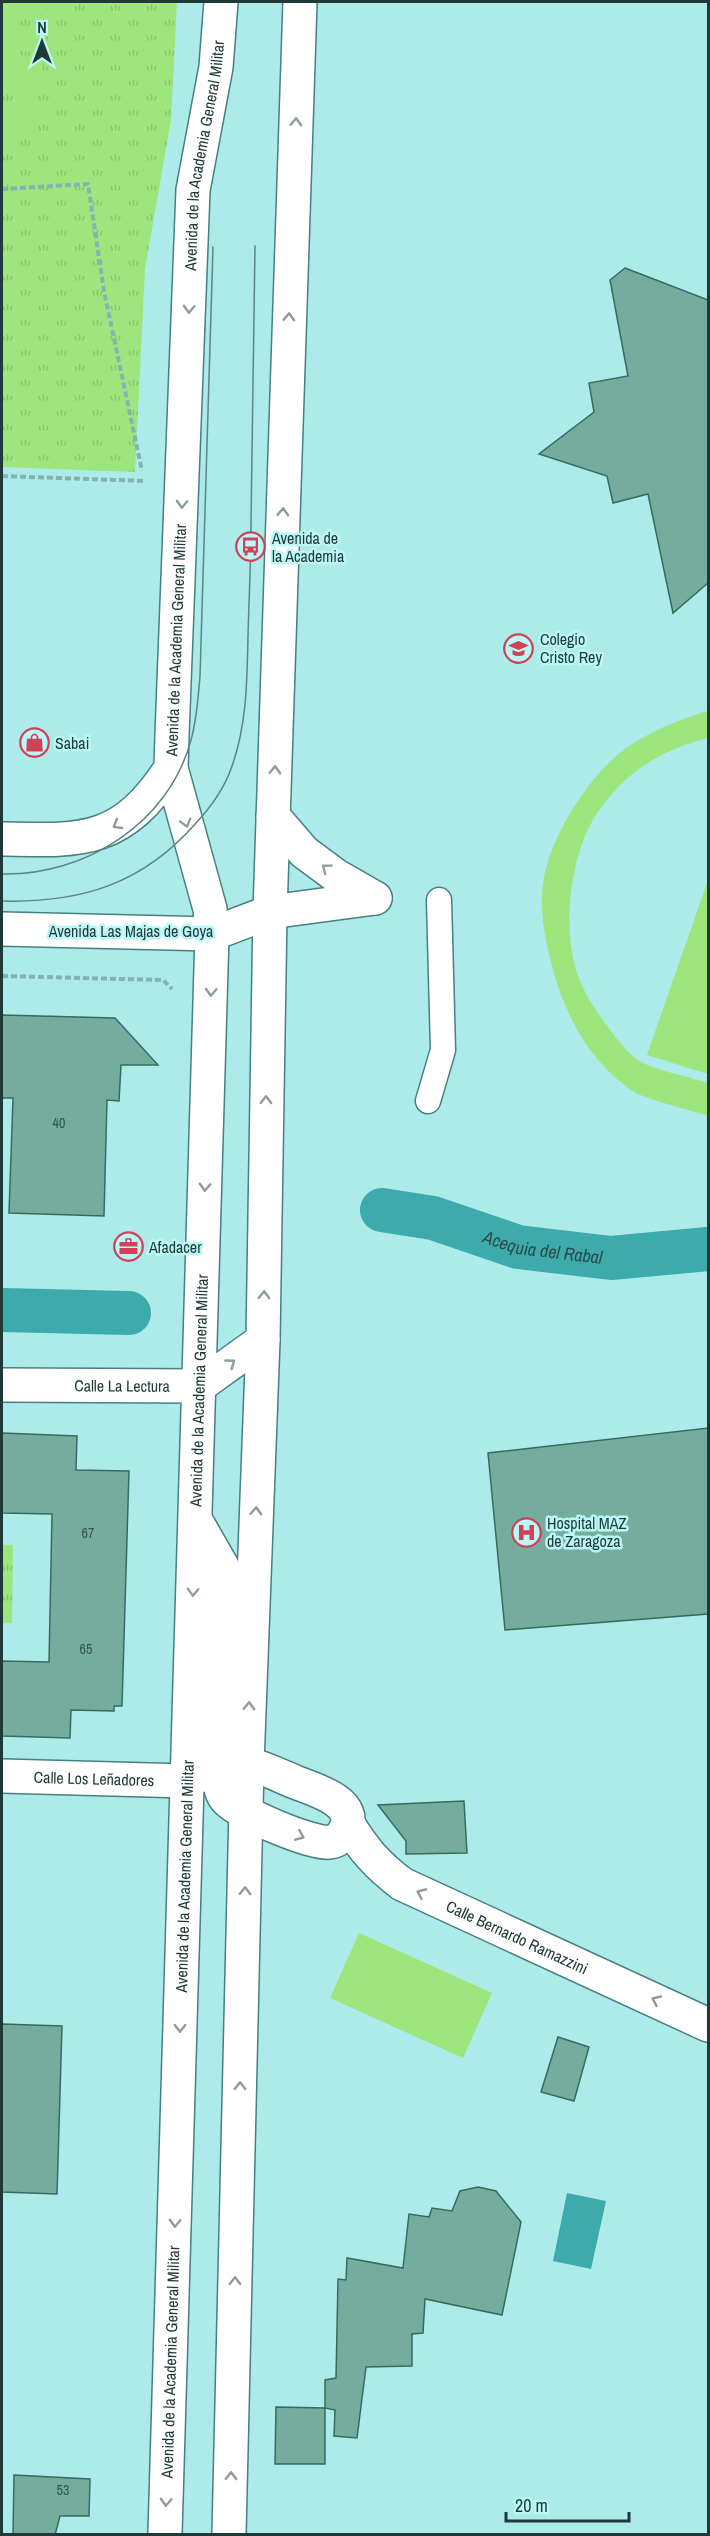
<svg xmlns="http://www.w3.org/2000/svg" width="710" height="2536" font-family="'Archivo Narrow',sans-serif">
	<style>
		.grass { fill: url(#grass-tufts) }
		.garden { fill: #9fe57d }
		.water { fill: #3dabac }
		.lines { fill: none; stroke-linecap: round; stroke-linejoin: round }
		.canal { stroke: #3dabac; stroke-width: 44 }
		.building { fill: #75ac9d; stroke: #366c5f; stroke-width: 1.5 }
		.service-casing { stroke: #468081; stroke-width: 27 }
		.minor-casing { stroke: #468081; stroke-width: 36 }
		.secondary-casing { stroke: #468081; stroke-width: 36 }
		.path { stroke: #82b4b4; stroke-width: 4; stroke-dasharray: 6 3; stroke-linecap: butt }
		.service { stroke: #fff; stroke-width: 24 }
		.minor { stroke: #fff; stroke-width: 33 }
		.secondary { stroke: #fff; stroke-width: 33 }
		.tram { stroke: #5c8585; stroke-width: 1.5 }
		.oneway { stroke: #8f9c9c }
		.labels { text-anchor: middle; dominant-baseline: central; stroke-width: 5; stroke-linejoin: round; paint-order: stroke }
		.number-label { font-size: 14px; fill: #345551 }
		.street-label { font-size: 16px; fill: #1f3838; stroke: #baf7f7 }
		.poi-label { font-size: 16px; fill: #1f3838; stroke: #baf7f7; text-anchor: start }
		.water-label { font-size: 18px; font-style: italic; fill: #2a4b4b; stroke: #baf7f7 }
	</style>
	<defs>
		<pattern id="grass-tufts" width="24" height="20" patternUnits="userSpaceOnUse" patternTransform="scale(1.5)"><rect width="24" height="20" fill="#9fe57d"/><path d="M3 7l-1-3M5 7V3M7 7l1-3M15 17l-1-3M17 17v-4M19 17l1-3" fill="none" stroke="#88c56d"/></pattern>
	</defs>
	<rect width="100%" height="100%" fill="#adeaea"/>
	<g class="grass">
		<path d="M2,2H177L171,120L145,269L135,472L2,467Z"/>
		<path d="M2,1545H13L12,1623H2Z"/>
	</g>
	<g class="garden">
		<path d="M2,2H48L47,16L2,11Z"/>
		<path d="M2,23L46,29L43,53L2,49Z"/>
		<path d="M2,61L42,66L39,91L2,87Z"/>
		<path d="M2,104L37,108L34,133L2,130Z"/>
		<path d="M708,711V738C662,750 629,769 600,809C570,850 561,928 578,976C585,995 596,1011 608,1027C615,1037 625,1050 635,1058C649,1069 690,1077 708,1083V1116C691,1110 643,1099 631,1090C594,1063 574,1031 559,989C548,955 537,912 544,877C552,836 584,785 615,757C640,735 677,720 708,711Z"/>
		<path d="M708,880V1074L647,1055Z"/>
		<path d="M359,1933L492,1993L463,2058L330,1998Z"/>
	</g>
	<path class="water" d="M567,2193L606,2201L591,2269L553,2261Z"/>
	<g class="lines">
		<g class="canal">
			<path id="s1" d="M382,1210L433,1218L518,1247L611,1258L708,1249"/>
			<path d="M2,1310L129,1313"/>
		</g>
	</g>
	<g class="building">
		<path d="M625,268L708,300V583L673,613L648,494L613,503L607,476L539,454L594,412L589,383L628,376L610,280Z"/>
		<path d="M2,1015L115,1018L158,1065H121L119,1101L107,1100L104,1216L9,1213L13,1098H2Z"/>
		<path d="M708,1428V1614L505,1630L488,1453Z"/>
		<path d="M2,1433L77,1436L76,1470L129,1471L122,1706H114V1711L71,1710L70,1738L2,1736V1661L49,1662L52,1514L2,1513Z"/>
		<path d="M464,1801L467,1853L406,1854V1841L378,1805Z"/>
		<path d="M2,2024L62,2026L57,2194L2,2192Z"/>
		<path d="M558,2037L589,2047L574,2101L541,2092Z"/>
		<path d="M478,2187L496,2191L521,2222L502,2315L425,2299L423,2333L412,2334V2366L366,2367L357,2438L334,2436L335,2410L325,2408V2380L336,2378L338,2279L346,2280L347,2258L403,2268L409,2214L429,2217L432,2208L452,2211L460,2191Z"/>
		<path d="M276,2407L325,2408V2464H275Z"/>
		<path d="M14,2475L90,2479L89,2516H60L55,2535H13Z"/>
	</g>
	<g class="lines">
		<defs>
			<path id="service" d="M428,1101L443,1050L439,900"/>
			<g id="minor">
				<path d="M273,816L304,852L335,875L375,898"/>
				<path d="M2,839C85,841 122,843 171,768"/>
				<path d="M2,929L212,934L270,912L375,898"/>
				<path id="s2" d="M2,1385L199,1386L263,1340"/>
				<path id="s3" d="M2,1776L187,1781"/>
				<path id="s4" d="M348,1824C364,1850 377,1865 402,1884L708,2025"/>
			</g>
			<g id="secondary">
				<path d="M187,1781C204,1774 229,1761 248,1764C263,1767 280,1776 295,1782C312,1789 358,1801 346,1828C343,1835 338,1841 330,1842C313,1845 238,1813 226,1799C219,1791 220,1779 220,1769L223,1568L196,1521"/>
				<path id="s5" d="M165,2534L212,934L210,909L171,768L172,735L193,190L216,67L221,2"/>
				<path d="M229,2534L247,1764L263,1340L270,912L300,2"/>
			</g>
		</defs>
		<use href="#service" class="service-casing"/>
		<use href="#minor" class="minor-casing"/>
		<use href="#secondary" class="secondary-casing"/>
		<g class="path">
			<path d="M2,189L88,184L104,291L142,471"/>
			<path d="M2,476L145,481"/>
			<path d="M2,976L163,980L172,989"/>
		</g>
		<use href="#service" class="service"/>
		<use href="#minor" class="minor"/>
		<use href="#secondary" class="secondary"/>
		<g class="tram">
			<path d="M2,874C85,876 169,823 191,740C197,719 198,698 200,676L213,247"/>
			<path d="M2,901C81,903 143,884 196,823C211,807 225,787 232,766C247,724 247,680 248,636C249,598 251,560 251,522C252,430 254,338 255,246"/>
		</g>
	</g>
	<defs><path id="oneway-chevron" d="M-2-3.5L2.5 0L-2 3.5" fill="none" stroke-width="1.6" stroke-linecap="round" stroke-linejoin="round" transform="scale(1.5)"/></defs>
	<g class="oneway">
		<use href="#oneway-chevron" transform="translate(296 122) rotate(-88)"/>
		<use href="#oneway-chevron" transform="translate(189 309) rotate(92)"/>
		<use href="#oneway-chevron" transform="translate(289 317) rotate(-88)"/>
		<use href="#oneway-chevron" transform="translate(182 504) rotate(92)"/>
		<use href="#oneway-chevron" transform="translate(283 512) rotate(-88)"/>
		<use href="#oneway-chevron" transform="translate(275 770) rotate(-88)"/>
		<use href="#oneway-chevron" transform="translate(186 823) rotate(74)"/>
		<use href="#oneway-chevron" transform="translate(117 825) rotate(149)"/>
		<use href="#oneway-chevron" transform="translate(326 868) rotate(-143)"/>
		<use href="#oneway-chevron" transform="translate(211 992) rotate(92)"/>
		<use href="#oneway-chevron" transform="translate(266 1100) rotate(-89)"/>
		<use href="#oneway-chevron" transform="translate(205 1187) rotate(92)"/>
		<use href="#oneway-chevron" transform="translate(264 1295) rotate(-89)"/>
		<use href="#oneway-chevron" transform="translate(231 1363) rotate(-36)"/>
		<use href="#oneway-chevron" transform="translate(256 1511) rotate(-88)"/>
		<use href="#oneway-chevron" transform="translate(193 1592) rotate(92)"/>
		<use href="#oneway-chevron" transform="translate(249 1706) rotate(-88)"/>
		<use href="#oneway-chevron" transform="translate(300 1836) rotate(23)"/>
		<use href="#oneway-chevron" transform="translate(245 1891) rotate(-89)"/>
		<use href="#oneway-chevron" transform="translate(421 1893) rotate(-155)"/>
		<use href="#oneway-chevron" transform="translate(656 2000) rotate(-155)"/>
		<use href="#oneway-chevron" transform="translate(180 2028) rotate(91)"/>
		<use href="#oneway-chevron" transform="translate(240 2086) rotate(-89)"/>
		<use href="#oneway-chevron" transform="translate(175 2223) rotate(92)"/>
		<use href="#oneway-chevron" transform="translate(235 2281) rotate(-89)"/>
		<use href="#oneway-chevron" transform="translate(231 2476) rotate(-89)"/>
		<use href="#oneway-chevron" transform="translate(166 2502) rotate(92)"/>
	</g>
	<defs>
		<symbol id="bus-ring" viewBox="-11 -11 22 22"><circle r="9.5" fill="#baf7f7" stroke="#d24257" stroke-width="1.5"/><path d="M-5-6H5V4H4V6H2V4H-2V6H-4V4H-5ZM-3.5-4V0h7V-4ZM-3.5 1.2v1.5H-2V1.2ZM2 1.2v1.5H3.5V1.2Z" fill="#d24257"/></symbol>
		<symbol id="school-ring" viewBox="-11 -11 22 22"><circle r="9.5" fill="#baf7f7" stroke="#d24257" stroke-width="1.5"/><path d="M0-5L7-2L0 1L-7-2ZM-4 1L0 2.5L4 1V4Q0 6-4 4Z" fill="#d24257"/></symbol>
		<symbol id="shop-ring" viewBox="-11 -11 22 22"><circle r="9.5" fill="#baf7f7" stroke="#d24257" stroke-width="1.5"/><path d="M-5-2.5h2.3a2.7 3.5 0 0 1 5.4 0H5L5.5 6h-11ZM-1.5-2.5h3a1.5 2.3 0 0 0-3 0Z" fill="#d24257"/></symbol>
		<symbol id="office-ring" viewBox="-11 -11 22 22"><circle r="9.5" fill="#baf7f7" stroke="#d24257" stroke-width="1.5"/><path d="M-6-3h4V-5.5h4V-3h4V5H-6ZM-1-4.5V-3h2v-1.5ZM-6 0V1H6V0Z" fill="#d24257"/></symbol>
		<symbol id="hospital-ring" viewBox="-11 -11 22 22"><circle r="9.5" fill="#baf7f7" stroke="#d24257" stroke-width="1.5"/><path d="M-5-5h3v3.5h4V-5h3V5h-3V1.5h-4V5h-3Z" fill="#d24257"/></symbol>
	</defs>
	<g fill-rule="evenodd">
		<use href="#bus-ring" x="234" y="530" width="33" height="33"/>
		<use href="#school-ring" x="502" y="632" width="33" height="33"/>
		<use href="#shop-ring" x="18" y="726" width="33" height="33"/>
		<use href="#office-ring" x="112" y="1230" width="33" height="33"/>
		<use href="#hospital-ring" x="510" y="1516" width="33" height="33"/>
	</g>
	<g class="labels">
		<g class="number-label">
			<text x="59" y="1123">40</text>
			<text x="88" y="1533">67</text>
			<text x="86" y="1649">65</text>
			<text x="63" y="2490">53</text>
		</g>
		<g class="street-label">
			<text stroke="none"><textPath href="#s5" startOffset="2386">Avenida de la Academia General Militar</textPath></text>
			<text stroke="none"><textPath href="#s5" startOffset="1900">Avenida de la Academia General Militar</textPath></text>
			<text x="131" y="931">Avenida Las Majas de Goya</text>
			<text stroke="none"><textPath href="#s2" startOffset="120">Calle La Lectura</textPath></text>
			<text stroke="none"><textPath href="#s5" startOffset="1144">Avenida de la Academia General Militar</textPath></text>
			<text stroke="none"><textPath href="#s3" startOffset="92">Calle Los Leñadores</textPath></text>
			<text stroke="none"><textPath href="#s5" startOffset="658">Avenida de la Academia General Militar</textPath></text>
			<text stroke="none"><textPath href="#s4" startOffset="208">Calle Bernardo Ramazzini</textPath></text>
			<text stroke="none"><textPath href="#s5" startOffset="172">Avenida de la Academia General Militar</textPath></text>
		</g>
		<g class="poi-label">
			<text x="272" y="538">Avenida de<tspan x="272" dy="18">la Academia</tspan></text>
			<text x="540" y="639">Colegio<tspan x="540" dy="18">Cristo Rey</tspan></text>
			<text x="55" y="743">Sabai</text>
			<text x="149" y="1247">Afadacer</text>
			<text x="547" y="1523">Hospital MAZ<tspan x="547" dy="18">de Zaragoza</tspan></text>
		</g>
		<g class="water-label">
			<text stroke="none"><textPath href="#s1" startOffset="166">Acequia del Rabal</textPath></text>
		</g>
	</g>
	<rect width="710" height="2536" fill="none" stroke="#1f3838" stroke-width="6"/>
	<g transform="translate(42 42)" stroke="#baf7f7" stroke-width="4.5" paint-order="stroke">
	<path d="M0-4.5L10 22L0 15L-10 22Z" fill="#1f3838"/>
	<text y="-9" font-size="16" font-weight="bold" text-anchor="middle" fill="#1f3838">N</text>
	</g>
	<path d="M506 2512v9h123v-9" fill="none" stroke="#1f3838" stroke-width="3"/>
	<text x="515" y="2512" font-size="18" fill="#1f3838" stroke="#baf7f7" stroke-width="4.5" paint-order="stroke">20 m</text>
</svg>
